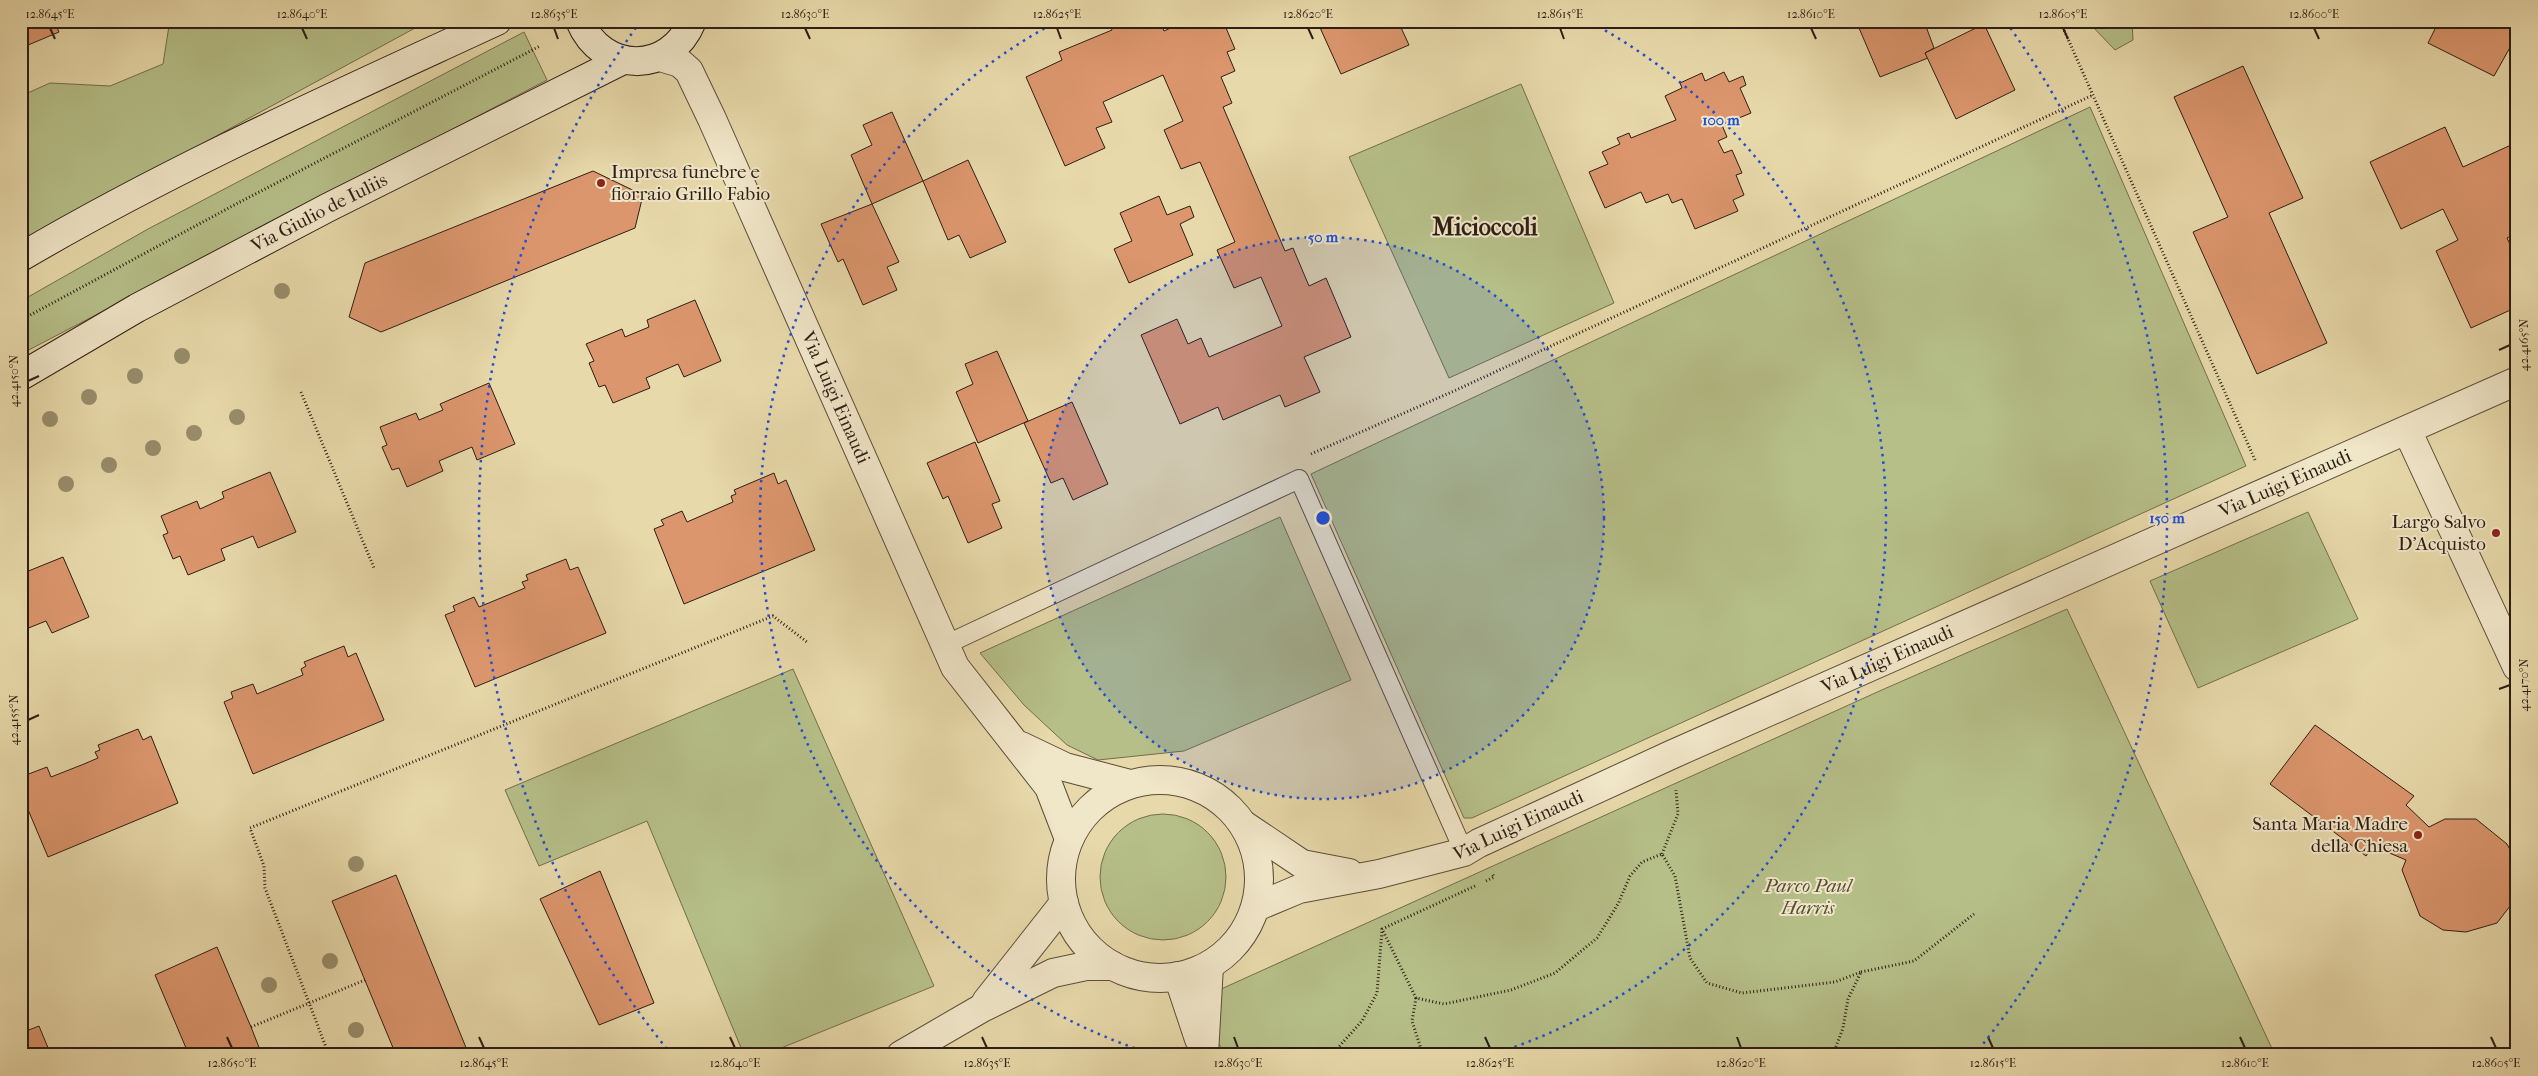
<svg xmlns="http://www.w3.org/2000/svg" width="2538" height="1076" font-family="'IM FELL French Canon',serif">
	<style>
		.green { fill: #b6bf88; stroke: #726e4e }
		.building { fill: #dc966d; stroke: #2d1e15 }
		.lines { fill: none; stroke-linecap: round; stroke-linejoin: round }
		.lane-casing { stroke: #5c4d3a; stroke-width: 20 }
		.street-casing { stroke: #5c4d3a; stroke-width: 30 }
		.secondary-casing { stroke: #2d1e15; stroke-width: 30 }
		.path { stroke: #2d1e15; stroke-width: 3; stroke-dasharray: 1 2.5; stroke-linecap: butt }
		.lane { stroke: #f0e6c8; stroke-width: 18 }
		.street { stroke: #f0e6c8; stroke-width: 28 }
		.secondary { stroke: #f0e6c8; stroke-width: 28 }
		.tree { fill: #988d6b }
		.ticks { fill: none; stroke: #2d1e15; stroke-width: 2 }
		.ring { fill: none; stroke: #1d4ed8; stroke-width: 2.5; stroke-dasharray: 2.5 5 }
		.poi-dot { fill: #8f2418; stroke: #f0e6c8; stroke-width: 2 }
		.labels { text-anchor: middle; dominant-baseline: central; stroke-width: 4; stroke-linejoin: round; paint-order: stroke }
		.poi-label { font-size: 19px; fill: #2d1e15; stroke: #f0e6c8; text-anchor: end }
		.street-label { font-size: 19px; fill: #2d1e15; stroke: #f0e6c8 }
		.park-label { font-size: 19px; font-style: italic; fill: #564e38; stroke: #f0e6c8 }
		.district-label { font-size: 24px; font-weight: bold; fill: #2d1e15; stroke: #f0e6c8 }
		.centre { fill: #1d4ed8; stroke: #f0e6c8; stroke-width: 2.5 }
		.ring-label { font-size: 15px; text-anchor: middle; font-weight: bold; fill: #1d4ed8; stroke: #f0e6c8; stroke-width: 4; stroke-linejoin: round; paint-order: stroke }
		.neatline { fill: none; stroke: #2d1e15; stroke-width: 2 }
		.ticks-label { font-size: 12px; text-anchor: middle; fill: #2d1e15 }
	</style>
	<rect width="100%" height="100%" fill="#e8d9aa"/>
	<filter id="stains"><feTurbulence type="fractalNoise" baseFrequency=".004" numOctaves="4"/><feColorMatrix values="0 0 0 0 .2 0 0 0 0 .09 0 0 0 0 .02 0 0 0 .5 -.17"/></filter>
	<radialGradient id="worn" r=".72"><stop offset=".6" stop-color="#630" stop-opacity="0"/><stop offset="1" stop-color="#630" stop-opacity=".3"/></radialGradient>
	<g class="green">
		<path d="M180,21H428L21,242V96L50,83L110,86L163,64L169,26Z"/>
		<path d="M2090,21H2132L2133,40L2115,50L2093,27Z"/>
		<path d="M524,32L547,80L21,354V301L148,229Z"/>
		<path d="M1521,84L1614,303L1449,378L1349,157Z"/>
		<path d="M2090,107L2246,466L1472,818H1464L1311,474Z"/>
		<path d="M2308,512L2358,619L2198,688L2150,581Z"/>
		<path d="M1280,517L1351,680L1184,751L1098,760L1067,745L1024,705L980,653Z"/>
		<path d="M2067,609L2275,1055H1224L1199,999L1884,689Z"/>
		<path d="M793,669L934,986L764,1055H744L647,821L539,866L505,790Z"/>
		<circle cx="1163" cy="877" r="63"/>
	</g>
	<g class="building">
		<path d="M21,21H54L59,32L21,48Z"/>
		<path d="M1108,21H1160L1164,31L1186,21H1223L1235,49L1227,52L1235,71L1221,77L1232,103L1223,107L1285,251L1293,248L1309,286L1326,278L1351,337L1304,357L1320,392L1285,407L1280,395L1223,420L1218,407L1180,424L1141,335L1177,319L1188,344L1201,338L1209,357L1282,326L1261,277L1234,288L1217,250L1235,242L1200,162L1181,169L1164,130L1183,121L1163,75L1103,102L1112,122L1096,128L1105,148L1065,166L1026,77L1062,60L1059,52L1112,30Z"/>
		<path d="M1317,21H1398L1409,45L1341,74Z"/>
		<path d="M1856,21H1924L1934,48L1925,53L1928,58L1880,77Z"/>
		<path d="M2439,21H2517V35L2494,76L2428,43Z"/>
		<path d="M1984,24L2015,90L1956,119L1925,53Z"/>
		<path d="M2243,66L2303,198L2269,213L2327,343L2257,374L2193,232L2228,217L2174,97Z"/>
		<path d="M1724,72L1729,82L1743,76L1746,85L1740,88L1751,113L1722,125L1727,137L1718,141L1724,153L1732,150L1742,173L1736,175L1744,195L1733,200L1738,211L1695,229L1682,199L1672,203L1668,194L1646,203L1641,192L1605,208L1589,172L1608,164L1602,152L1620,144L1617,138L1629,133L1631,138L1676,120L1665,96L1682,88L1680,83L1702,73L1705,81Z"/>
		<path d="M892,112L923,181L872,204L851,155L872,145L863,125Z"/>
		<path d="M2445,127L2463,167L2511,145L2517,157V233L2507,238L2517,259V307L2471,328L2436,251L2458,240L2443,209L2401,229L2370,162Z"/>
		<path d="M968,160L1006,242L970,258L959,235L948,240L923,181Z"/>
		<path d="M593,171L643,195L635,228L381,332L349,317L365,263Z"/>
		<path d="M1159,196L1167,215L1190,206L1194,217L1180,224L1193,255L1129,283L1114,249L1132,241L1120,213Z"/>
		<path d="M872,204L899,262L887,267L897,290L863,305L843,259L838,262L821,224Z"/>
		<path d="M695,300L721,361L684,377L678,364L646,378L650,388L613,403L605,385L599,387L589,363L594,361L586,344L622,329L625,337L649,327L647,320Z"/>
		<path d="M997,351L1028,421L978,443L956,392L973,384L965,364Z"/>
		<path d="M489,383L515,444L477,460L472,447L439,461L443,471L407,487L399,468L392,470L382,447L387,445L380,427L416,413L419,420L443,410L440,404Z"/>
		<path d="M1072,402L1108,484L1073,500L1063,478L1051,483L1024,423Z"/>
		<path d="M975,442L1000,501L992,504L1002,528L968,543L948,496L943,499L927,463Z"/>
		<path d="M270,472L296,532L258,548L253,536L221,549L225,560L188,575L180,556L173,559L163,535L168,533L161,516L197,501L200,509L224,498L222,492Z"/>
		<path d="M774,473L778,484L786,480L815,550L684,604L654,529L664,525L661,520L682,511L687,522L733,502L731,496L736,494L734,490Z"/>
		<path d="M63,557L89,617L52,633L46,621L21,631V574Z"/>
		<path d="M566,559L570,570L578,567L606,633L475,687L445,615L455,611L453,606L474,597L479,607L525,588L522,582L528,580L526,575Z"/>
		<path d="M344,646L348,657L356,653L384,720L253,774L224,702L233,698L231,692L253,684L257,694L303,675L301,669L306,666L304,662Z"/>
		<path d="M2315,725L2414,796L2406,805L2429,827L2445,819H2476L2507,844L2517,863V897L2497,923L2466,932L2443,930L2420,916L2402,870L2406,860L2373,846L2366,856L2270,784Z"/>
		<path d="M138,729L143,740L151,736L178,803L48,857L21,793V784L28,781L26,775L47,767L51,777L84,764L98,758L95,752L100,750L98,745Z"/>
		<path d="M600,871L654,1003L599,1025L540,899Z"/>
		<path d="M396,875L469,1055H396L332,901Z"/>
		<path d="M217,947L251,1027L262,1055H189L155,975Z"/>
		<path d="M39,1026L51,1055H21V1033Z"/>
	</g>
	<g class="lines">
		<defs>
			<path id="lane" d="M945,645L1299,479L1464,852"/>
			<g id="street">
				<path id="s1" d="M660,57L680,63L689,71L712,119L955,667L1049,787L1069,839"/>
				<path d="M2407,430L2517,667"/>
				<path d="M1021,746L1065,767L1130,784"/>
				<circle cx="1160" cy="879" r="99"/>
				<path d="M1244,825L1302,864L1349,873"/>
				<path id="s2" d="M1256,907L1299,889L1379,874L1464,852L1479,843L1673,754L2517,381"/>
				<path d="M1178,976L1199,1039"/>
				<path d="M986,1002L1064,903"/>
				<path d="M1204,1054L1209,966"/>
				<path d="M901,1055L982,1008L1053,973L1086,966H1113"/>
			</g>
			<g id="secondary">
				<path d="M580,21C602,74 670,75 692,21"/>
				<path d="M21,257C174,167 337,95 497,21"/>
				<path id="s3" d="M21,376L137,308L329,207L623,60"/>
			</g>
		</defs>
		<use href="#lane" class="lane-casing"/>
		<use href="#street" class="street-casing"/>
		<use href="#secondary" class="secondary-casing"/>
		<g class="path">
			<path d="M2060,21L2255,460"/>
			<path d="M21,320L238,203L540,46"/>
			<path d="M301,392L374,568"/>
			<path d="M1311,454L1454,391L2093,95"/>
			<path d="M1662,854L1678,814L1676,790"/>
			<path d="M1486,881L1494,877L1492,873"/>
			<path d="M1475,886L1382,929L1416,998L1444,1004L1511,990L1555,973L1597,938L1618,904L1630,876L1642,862L1662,854L1675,876L1690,958L1707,983L1742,993L1835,982L1861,972L1848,999L1843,1028L1833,1055"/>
			<path d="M1861,972L1914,961L1974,914"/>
			<path d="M1416,998L1412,1021L1423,1055"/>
			<path d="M251,1027L365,980"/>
			<path d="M329,1055L265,888L264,866L250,828L773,616L807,642"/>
			<path d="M1335,1055V1051L1362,1021L1377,993L1382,930"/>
		</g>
		<use href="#lane" class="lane"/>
		<use href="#street" class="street"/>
		<use href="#secondary" class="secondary"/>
	</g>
	<g class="tree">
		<circle cx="282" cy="291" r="8"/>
		<circle cx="182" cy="356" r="8"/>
		<circle cx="135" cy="376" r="8"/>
		<circle cx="89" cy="397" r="8"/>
		<circle cx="237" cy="417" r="8"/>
		<circle cx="50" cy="419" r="8"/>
		<circle cx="194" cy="433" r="8"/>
		<circle cx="153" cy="448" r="8"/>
		<circle cx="109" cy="465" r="8"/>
		<circle cx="66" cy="484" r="8"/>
		<circle cx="356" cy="864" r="8"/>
		<circle cx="330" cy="961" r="8"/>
		<circle cx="269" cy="985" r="8"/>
		<circle cx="356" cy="1030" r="8"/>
	</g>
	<path class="ticks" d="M50,28L55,39M302,28L307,39M554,28L558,39M805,28L810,39M1057,28L1061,39M1308,28L1313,39M1560,28L1564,39M1811,28L1816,39M2063,28L2068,39M2314,28L2319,39M2499,350L2510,345M28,381L39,376M2499,689L2510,685M28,720L39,715M227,1037L232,1048M479,1037L484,1048M730,1037L735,1048M982,1037L987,1048M1234,1037L1238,1048M1485,1037L1490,1048M1737,1037L1741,1048M1988,1037L1993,1048M2240,1037L2245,1048M2491,1037L2496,1048"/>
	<circle cx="1323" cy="518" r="281" fill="#1d4ed8" fill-opacity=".12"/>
	<g class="ring">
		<circle cx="1323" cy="518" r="281"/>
		<path d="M1149 1053A563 563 0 0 1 1054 23M1592 23A563 563 0 0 1 1497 1053"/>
		<path d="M667 1049A844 844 0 0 1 640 22M2006 22A844 844 0 0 1 1979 1049"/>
	</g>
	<g class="poi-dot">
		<circle cx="601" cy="183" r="5"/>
		<circle cx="2496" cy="533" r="5"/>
		<circle cx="2418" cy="835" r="5"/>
	</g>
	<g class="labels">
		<g class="poi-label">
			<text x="611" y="172" text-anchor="start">Impresa funebre e<tspan x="611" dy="22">fiorraio Grillo Fabio</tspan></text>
			<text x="2486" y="522">Largo Salvo<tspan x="2486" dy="22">D'Acquisto</tspan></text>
			<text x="2408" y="824">Santa Maria Madre<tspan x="2408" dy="22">della Chiesa</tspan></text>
		</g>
		<g class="street-label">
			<text stroke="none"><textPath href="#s3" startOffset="340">Via Giulio de Iuliis</textPath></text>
			<text stroke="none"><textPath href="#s1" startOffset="391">Via Luigi Einaudi</textPath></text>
			<text stroke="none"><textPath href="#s2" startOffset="1116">Via Luigi Einaudi</textPath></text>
			<text stroke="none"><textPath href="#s2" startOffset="681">Via Luigi Einaudi</textPath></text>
			<text stroke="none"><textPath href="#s2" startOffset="276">Via Luigi Einaudi</textPath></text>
		</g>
		<g class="park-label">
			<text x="1808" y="886">Parco Paul<tspan x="1808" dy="22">Harris</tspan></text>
		</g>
		<g class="district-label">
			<text x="1485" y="227">Micioccoli</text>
		</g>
	</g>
	<circle cx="1323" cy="518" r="8" class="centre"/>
	<g class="ring-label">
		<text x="1721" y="125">100 m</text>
		<text x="1323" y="242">50 m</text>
		<text x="2167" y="523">150 m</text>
	</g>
	<rect width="2538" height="1076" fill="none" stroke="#e8d9aa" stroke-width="55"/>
	<rect x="28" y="28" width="2482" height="1020" class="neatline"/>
	<g class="ticks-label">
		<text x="50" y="18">12.8645°E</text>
		<text x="302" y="18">12.8640°E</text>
		<text x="554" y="18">12.8635°E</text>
		<text x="805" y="18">12.8630°E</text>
		<text x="1057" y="18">12.8625°E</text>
		<text x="1308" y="18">12.8620°E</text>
		<text x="1560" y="18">12.8615°E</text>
		<text x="1811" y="18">12.8610°E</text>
		<text x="2063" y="18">12.8605°E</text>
		<text x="2314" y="18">12.8600°E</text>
		<text transform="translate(2524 345) rotate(-90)" y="4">42.4165°N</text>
		<text transform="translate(14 381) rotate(-90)" y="4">42.4150°N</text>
		<text transform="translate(2524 685) rotate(-90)" y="4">42.4170°N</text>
		<text transform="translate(14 720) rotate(-90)" y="4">42.4155°N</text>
		<text x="232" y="1067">12.8650°E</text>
		<text x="484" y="1067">12.8645°E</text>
		<text x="735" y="1067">12.8640°E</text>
		<text x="987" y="1067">12.8635°E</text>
		<text x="1238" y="1067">12.8630°E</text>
		<text x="1490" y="1067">12.8625°E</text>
		<text x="1741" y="1067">12.8620°E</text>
		<text x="1993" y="1067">12.8615°E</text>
		<text x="2245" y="1067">12.8610°E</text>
		<text x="2496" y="1067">12.8605°E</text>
	</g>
	<rect width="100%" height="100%" filter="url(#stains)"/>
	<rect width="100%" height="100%" fill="url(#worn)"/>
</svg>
